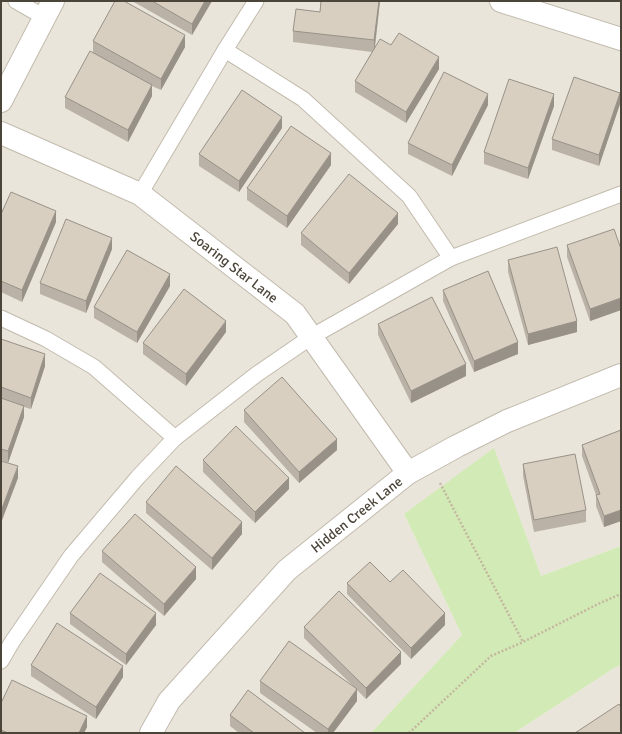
<svg xmlns="http://www.w3.org/2000/svg" width="622" height="734" font-family="Signika,sans-serif">
	<style>
		.residential { fill: #eae5da }
		.green { fill: #d2eab5 }
		.lines { fill: none; stroke-linecap: round; stroke-linejoin: round }
		.lane-casing { stroke: #c2bbae; stroke-width: 17 }
		.street-casing { stroke: #c2bbae; stroke-width: 24 }
		.path { stroke: #c4b79f; stroke-width: 2.5; stroke-dasharray: 2 2; stroke-linecap: butt }
		.lane { stroke: #fff; stroke-width: 15 }
		.street { stroke: #fff; stroke-width: 22 }
		.wall { fill: #bab2a6 }
		.shaded-wall { fill: #979187 }
		.building { fill: #d8cfc1; stroke: #979187 }
		.labels { text-anchor: middle; dominant-baseline: central; stroke-width: 3.5; stroke-linejoin: round; paint-order: stroke }
		.street-label { font-size: 14px; fill: #4b4439; stroke: #fff }
	</style>
	<rect width="100%" height="100%" fill="#f6f3ec"/>
	<g class="residential">
		<path d="M1,1H621V546L541,576L494,449L404,514L462,635L371,733H1Z"/>
		<path d="M621,665V733H514L614,668Z"/>
	</g>
	<path class="green" d="M494,448L541,576L621,546V665L614,668L514,733H371L462,635L404,514Z"/>
	<g class="lines">
		<defs>
			<g id="lane">
				<path d="M16,1L44,17"/>
				<path d="M225,50L303,99L409,196L451,258"/>
				<path d="M140,194L225,50L256,1"/>
				<path d="M1,318L46,339L94,367L175,438"/>
				<path d="M1,661L12,642L71,556L138,477L175,438L257,374L311,337L451,258L621,194"/>
			</g>
			<g id="street">
				<path d="M501,1L621,39"/>
				<path d="M1,101L53,1"/>
				<path id="s1" d="M1,133L140,194L295,314L408,473"/>
				<path id="s2" d="M151,733L169,701L287,570L408,473L457,446L507,421L621,375"/>
			</g>
		</defs>
		<use href="#lane" class="lane-casing"/>
		<use href="#street" class="street-casing"/>
		<g class="path">
			<path d="M440,483L523,642"/>
			<path d="M409,733L491,656L523,642L600,603L621,594"/>
		</g>
		<use href="#lane" class="lane"/>
		<use href="#street" class="street"/>
	</g>
	<g class="wall">
		<path d="M132,1H212L192,35Z"/>
		<path d="M321,1H380L375,48L391,45L439,69L406,123L355,92V81L372,52L293,42V31L320,12Z"/>
		<path d="M93,41L185,47L161,90L152,86V96L128,142L65,108V97L108,61L93,53Z"/>
		<path d="M620,104L599,166L552,150V139Z"/>
		<path d="M488,105L452,176L408,154V143Z"/>
		<path d="M554,106L528,179L484,164V152Z"/>
		<path d="M282,128L239,192L199,166V154Z"/>
		<path d="M331,165L287,228L247,200V188Z"/>
		<path d="M1,214L56,222L22,302L1,292Z"/>
		<path d="M398,224L349,284L301,245V233Z"/>
		<path d="M567,245L621,249V310L590,321L567,257Z"/>
		<path d="M112,249L86,313L40,294V283Z"/>
		<path d="M508,260L577,332L528,345L508,272Z"/>
		<path d="M170,286L137,343L94,318V307Z"/>
		<path d="M443,290L518,354L474,372L443,301Z"/>
		<path d="M378,324L466,376L411,403L378,335Z"/>
		<path d="M226,332L186,386L143,354V343Z"/>
		<path d="M1,339L45,366L31,409L24,407V417L8,463L1,460Z"/>
		<path d="M244,410L337,450L299,483L244,422Z"/>
		<path d="M621,430V521L604,527L596,506V495L582,456V445Z"/>
		<path d="M203,460L289,489L255,523L203,472Z"/>
		<path d="M523,464L586,510V522L534,532L523,476Z"/>
		<path d="M146,502L242,534L212,570L146,513Z"/>
		<path d="M102,551L196,579L164,616L102,562Z"/>
		<path d="M390,582L445,625L411,659L347,594V583Z"/>
		<path d="M70,613L156,625L126,665L70,624Z"/>
		<path d="M304,627L401,664L366,699L357,690V701L333,733H317L260,693V681L353,686L304,638Z"/>
		<path d="M31,665L123,677L96,719L31,676Z"/>
		<path d="M1,703L87,727L84,733H1Z"/>
		<path d="M230,715L305,733H239L230,726Z"/>
	</g>
	<g class="shaded-wall">
		<path d="M205,1H212L192,35V24Z"/>
		<path d="M379,1H380L374,52V40Z"/>
		<path d="M185,35V47L161,90V79Z"/>
		<path d="M439,57V69L406,123V112Z"/>
		<path d="M152,85V96L128,142V130Z"/>
		<path d="M620,93V104L599,166V155Z"/>
		<path d="M488,94V105L452,176V165Z"/>
		<path d="M554,94V106L528,179V168Z"/>
		<path d="M282,117V128L239,192V181Z"/>
		<path d="M331,153V165L287,228V216Z"/>
		<path d="M56,211V222L22,302V290Z"/>
		<path d="M398,213V224L349,284V273Z"/>
		<path d="M112,238V249L86,313V301Z"/>
		<path d="M170,274V286L137,343V332Z"/>
		<path d="M621,298V310L590,321V309Z"/>
		<path d="M226,321V332L186,386V374Z"/>
		<path d="M577,321V332L528,345V334Z"/>
		<path d="M518,342V354L474,372V361Z"/>
		<path d="M45,354V366L31,409V398Z"/>
		<path d="M466,364V376L411,403V391Z"/>
		<path d="M24,406V417L8,463V451Z"/>
		<path d="M337,439V450L299,483V472Z"/>
		<path d="M18,466V478L1,523V511Z"/>
		<path d="M289,478V489L255,523V512Z"/>
		<path d="M621,510V521L604,527V516Z"/>
		<path d="M242,522V534L212,570V558Z"/>
		<path d="M196,567V579L164,616V604Z"/>
		<path d="M156,613V625L126,665V654Z"/>
		<path d="M445,613V625L411,659V648Z"/>
		<path d="M401,652V664L366,699V688Z"/>
		<path d="M123,666V677L96,719V707Z"/>
		<path d="M357,689V701L333,733H328V729Z"/>
		<path d="M87,716V727L84,733H79Z"/>
	</g>
	<g class="building">
		<path d="M115,1H124L185,35L161,79L93,41Z"/>
		<path d="M152,1H205L192,24Z"/>
		<path d="M321,1H379L374,40L293,31L296,9L320,12Z"/>
		<path d="M399,33L439,57L406,112L355,81L380,39L391,45Z"/>
		<path d="M90,51L152,85L128,130L65,97Z"/>
		<path d="M444,72L488,94L452,165L408,143Z"/>
		<path d="M574,77L620,93L599,155L552,139Z"/>
		<path d="M509,79L554,94L528,168L484,152Z"/>
		<path d="M242,90L282,117L239,181L199,154Z"/>
		<path d="M291,126L331,153L287,216L247,188Z"/>
		<path d="M349,174L398,213L349,273L301,233Z"/>
		<path d="M11,192L56,211L22,290L1,281V214Z"/>
		<path d="M66,219L112,238L86,301L40,283Z"/>
		<path d="M614,229L621,249V298L590,309L567,245Z"/>
		<path d="M557,247L577,321L528,334L508,260Z"/>
		<path d="M127,250L170,274L137,332L94,307Z"/>
		<path d="M488,271L518,342L474,361L443,290Z"/>
		<path d="M184,289L226,321L186,374L143,343Z"/>
		<path d="M432,297L466,364L411,391L378,324Z"/>
		<path d="M1,339L45,354L31,398L1,387Z"/>
		<path d="M282,377L337,439L299,472L244,410Z"/>
		<path d="M1,398L24,406L8,451L1,449Z"/>
		<path d="M236,426L289,478L255,512L203,460Z"/>
		<path d="M621,430V510L604,516L596,495L600,494L582,445Z"/>
		<path d="M575,454L586,510L534,520L523,464Z"/>
		<path d="M1,461L18,466L1,511Z"/>
		<path d="M176,466L242,522L212,558L146,502Z"/>
		<path d="M135,514L196,567L164,604L102,551Z"/>
		<path d="M370,562L390,582L403,570L445,613L411,648L347,583Z"/>
		<path d="M100,573L156,613L126,654L70,613Z"/>
		<path d="M339,591L401,652L366,688L304,627Z"/>
		<path d="M57,623L123,666L96,707L31,665Z"/>
		<path d="M289,641L357,689L328,729L260,681Z"/>
		<path d="M12,680L87,716L79,733H8L1,730V703Z"/>
		<path d="M248,690L305,733H254L230,715Z"/>
		<path d="M619,704L621,707V733H575Z"/>
	</g>
	<g class="labels">
		<g class="street-label">
			<text stroke="none"><textPath href="#s1" startOffset="271">Soaring Star Lane</textPath></text>
			<text stroke="none"><textPath href="#s2" startOffset="302">Hidden Creek Lane</textPath></text>
		</g>
	</g>
	<rect width="622" height="734" fill="none" stroke="#4b4439" stroke-width="4"/>
</svg>
